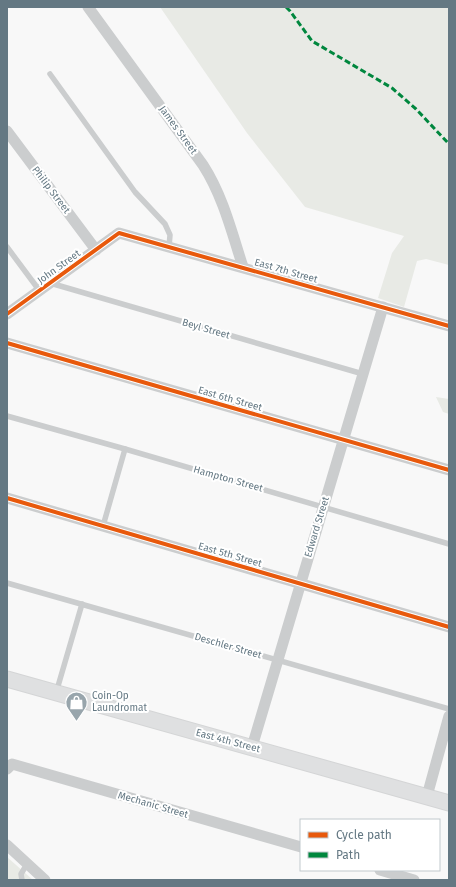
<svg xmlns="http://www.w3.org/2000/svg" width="456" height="887" font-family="'Fira Sans',sans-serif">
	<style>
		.green { fill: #e8eae5 }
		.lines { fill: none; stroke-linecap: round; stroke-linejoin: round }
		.secondary-casing { stroke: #d4d5d6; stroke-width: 17 }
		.service { stroke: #cbcdce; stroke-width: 5.5 }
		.minor { stroke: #cbcdce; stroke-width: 11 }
		.secondary { stroke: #dfe0e1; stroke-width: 15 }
		.quiet { stroke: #00873e; stroke-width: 3; stroke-dasharray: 6 3; stroke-linecap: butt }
		.cycleway-casing { stroke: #fff; stroke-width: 6 }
		.cycleway { stroke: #e8590c; stroke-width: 4 }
		.labels { text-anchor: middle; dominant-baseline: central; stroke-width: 4; stroke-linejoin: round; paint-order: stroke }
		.street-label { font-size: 10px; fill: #647883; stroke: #fff }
		.poi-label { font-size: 10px; fill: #647883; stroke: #fff; text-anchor: start }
	</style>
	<rect width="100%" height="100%" fill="#f8f8f8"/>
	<g class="green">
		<path d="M160,7H449V265L426,259L417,261L404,307L378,298L392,253L404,236L305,207L247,133Z"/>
		<path d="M436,397L449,399V414L443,412Z"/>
		<path d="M7,857L33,880H7Z"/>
	</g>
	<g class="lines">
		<defs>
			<path id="secondary" d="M7,679L449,803"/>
		</defs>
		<use href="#secondary" class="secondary-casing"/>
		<g class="service">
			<path d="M50,74L135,192L165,224L170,235L169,247"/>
			<path d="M7,247L39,290"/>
			<path d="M50,283L363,374"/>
			<path d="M7,416L125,449L449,544"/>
			<path d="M103,526L125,449"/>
			<path d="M7,583L449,709"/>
			<path d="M56,693L82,604"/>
			<path d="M22,880L21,874L27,864"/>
		</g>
		<g class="minor">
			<path d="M88,7L203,165C223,196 232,233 243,267"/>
			<path d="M7,131L96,250"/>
			<path d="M7,314L119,233L449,326"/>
			<path d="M7,343L449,470"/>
			<path d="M7,498L449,627"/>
			<path d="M252,747L383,307"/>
			<path d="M7,769L12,764L301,847"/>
			<path d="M427,796L449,716"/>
			<path d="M7,845L45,880"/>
			<path d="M380,870L414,880"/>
		</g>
		<use href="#secondary" class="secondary"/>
		<path class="quiet" d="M286,7L290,11L312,41L392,88L416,109L449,144"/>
		<defs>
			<g id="cycleway">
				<path d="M7,314L119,233L449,326"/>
				<path d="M7,343L449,470"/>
				<path d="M7,498L449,627"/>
			</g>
		</defs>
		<use href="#cycleway" class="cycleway-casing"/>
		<use href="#cycleway" class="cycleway"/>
	</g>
	<defs>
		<symbol id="shop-pin" viewBox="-11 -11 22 30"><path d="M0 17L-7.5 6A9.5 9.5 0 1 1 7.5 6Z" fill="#98a5ac" stroke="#fff"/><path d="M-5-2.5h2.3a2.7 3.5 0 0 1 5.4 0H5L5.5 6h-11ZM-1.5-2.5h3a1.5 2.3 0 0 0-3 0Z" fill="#fff"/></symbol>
	</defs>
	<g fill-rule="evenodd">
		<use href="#shop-pin" x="64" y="690" width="25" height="34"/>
	</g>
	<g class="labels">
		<g class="street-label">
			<text transform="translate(178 130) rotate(54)">James Street</text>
			<text transform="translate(51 190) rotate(53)">Philip Street</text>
			<text transform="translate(59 267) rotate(-36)">John Street</text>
			<text transform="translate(286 271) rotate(16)">East 7th Street</text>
			<text transform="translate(206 329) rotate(16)">Beyl Street</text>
			<text transform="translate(230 399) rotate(16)">East 6th Street</text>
			<text transform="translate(228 479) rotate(16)">Hampton Street</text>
			<text transform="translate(317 527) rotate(-73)">Edward Street</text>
			<text transform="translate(230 555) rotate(16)">East 5th Street</text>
			<text transform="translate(228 646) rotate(16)">Deschler Street</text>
			<text transform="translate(228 741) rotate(15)">East 4th Street</text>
			<text transform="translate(153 805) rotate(16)">Mechanic Street</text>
		</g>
		<g class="poi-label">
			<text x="92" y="696">Coin-Op<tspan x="92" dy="12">Laundromat</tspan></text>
		</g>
	</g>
	<rect width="456" height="887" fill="none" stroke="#647883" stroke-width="16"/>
	<rect x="300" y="819" width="140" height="52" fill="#ffffff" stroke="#c1c9cd"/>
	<rect x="308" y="832" width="20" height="6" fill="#e8590c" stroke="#c1c9cd"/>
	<text x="336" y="839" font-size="12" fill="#647883">Cycle path</text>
	<rect x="308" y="852" width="20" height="6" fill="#00873e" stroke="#c1c9cd"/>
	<text x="336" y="859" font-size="12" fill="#647883">Path</text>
</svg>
